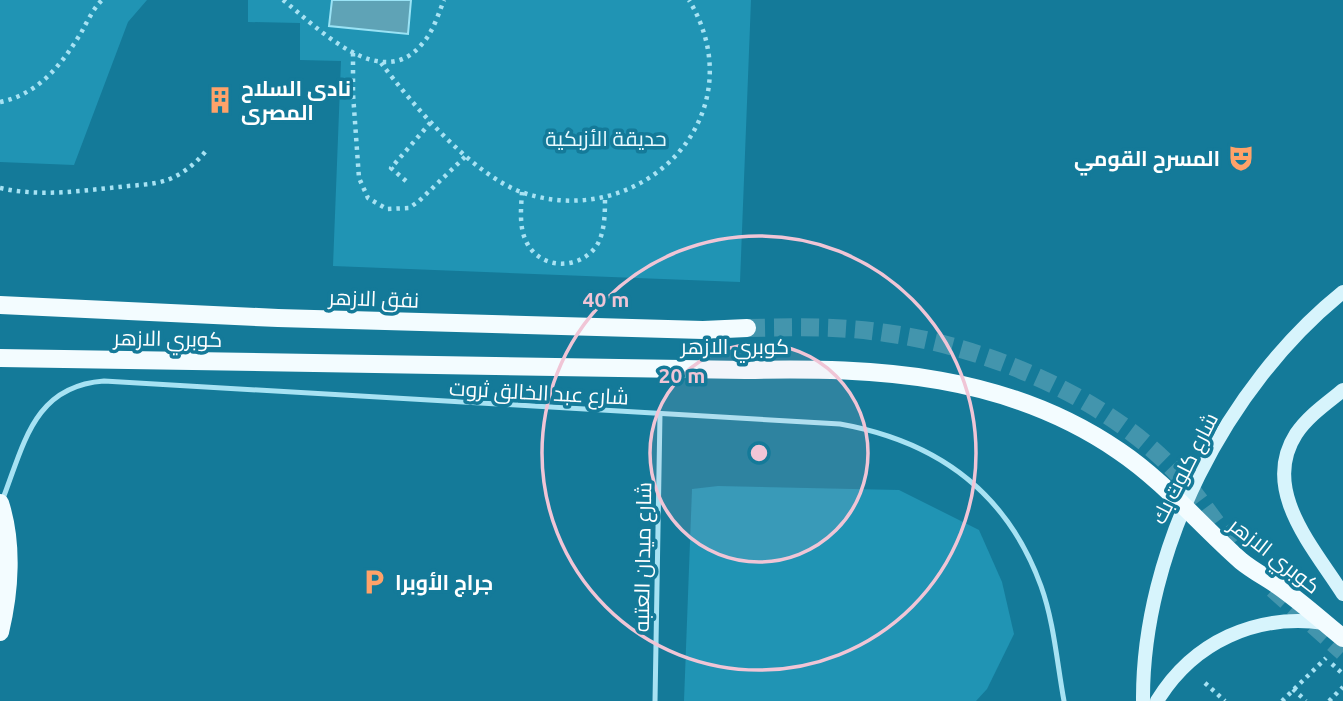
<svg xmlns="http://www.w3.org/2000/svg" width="1343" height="701" font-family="Ubuntu,Cairo,sans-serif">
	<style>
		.green { fill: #2094b4 }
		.water { fill: #5fa3b6; stroke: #9ae3f5; stroke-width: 2 }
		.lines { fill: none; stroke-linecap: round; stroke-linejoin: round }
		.primary-tunnel { stroke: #4395ad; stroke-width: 18; stroke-dasharray: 18 9; stroke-linecap: butt }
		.path { stroke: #a7e2f3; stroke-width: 4.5; stroke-dasharray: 3.5 5; stroke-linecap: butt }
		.lane { stroke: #a7e2f3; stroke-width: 5 }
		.secondary { stroke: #d7f4fc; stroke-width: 14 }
		.primary { stroke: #f3fcff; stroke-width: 18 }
		.primary-bridge { stroke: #f3fcff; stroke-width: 18 }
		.ring { fill: none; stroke: #f0c5d6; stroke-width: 3.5 }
		.labels { text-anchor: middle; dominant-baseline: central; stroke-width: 7; stroke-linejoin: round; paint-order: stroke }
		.poi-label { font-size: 21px; font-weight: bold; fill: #fff; stroke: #147a99; text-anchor: start }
		.park-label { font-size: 21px; fill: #e7f9fe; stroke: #147a99 }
		.street-label { font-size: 21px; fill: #fff; stroke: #147a99 }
		.centre { fill: #f0c5d6; stroke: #147a99; stroke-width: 3.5 }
		.ring-label { font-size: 21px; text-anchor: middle; font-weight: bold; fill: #f0c5d6; stroke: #147a99; stroke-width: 7; stroke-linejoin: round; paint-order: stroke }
	</style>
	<rect width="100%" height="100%" fill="#147a99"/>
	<g class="green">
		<path d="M0,0H147L128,22L74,165L0,162Z"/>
		<path d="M248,0H751L740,282L333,266L341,61L300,60V23L248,22Z"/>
		<path d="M718,486L899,490L979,530L1002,582L1014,634L987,689L976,701H684L692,489Z"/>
	</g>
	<path class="water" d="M332,0H411L408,34L329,26Z"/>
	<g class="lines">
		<g class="primary-tunnel">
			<path d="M747,328C794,327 840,326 886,333C984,346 1101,395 1171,467C1196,492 1215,523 1237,550"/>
			<path d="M1273,589L1343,652"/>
		</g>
		<g class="path">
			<path d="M283,0C317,27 381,94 422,44C433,32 438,15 444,0"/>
			<path d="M353,53V94L359,178L368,198L387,209L409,208L419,201L467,155"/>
			<path d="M381,63C413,105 473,176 524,193C643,232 758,115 689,0"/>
			<path d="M0,102C39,94 61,65 81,33C87,22 93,9 102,0"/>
			<path d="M406,181L391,168L431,122"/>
			<path d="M0,188C40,197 79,191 119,187C135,185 153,185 167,180C183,174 195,164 206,151"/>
			<path d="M522,192C521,208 519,227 526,241C539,270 580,271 597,245C605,232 605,212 605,197"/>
			<path d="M1332,664L1343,674"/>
			<path d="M1205,683L1225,701"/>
			<path d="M1293,689L1306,701"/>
			<path d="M1282,701L1326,658"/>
			<path d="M1329,701L1343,687"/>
		</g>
		<g class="lane">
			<path d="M2,501C24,445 33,386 104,381L840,424C936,441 1007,492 1041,586C1054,622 1057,663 1064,701"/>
			<path d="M655,701L660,414"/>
		</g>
		<g class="secondary">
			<path d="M1343,390C1327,403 1308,416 1296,434C1260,490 1314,548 1343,594"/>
			<path d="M1143,701C1142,551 1226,386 1343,292"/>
			<path d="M1157,701C1193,642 1256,613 1325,623"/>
		</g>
		<g class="primary">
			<path d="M0,305L278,318L703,330L747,328"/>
			<path d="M0,358L746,370"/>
			<path d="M0,503C13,543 10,591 0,632"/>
		</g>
		<path class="primary-bridge" d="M746,370C878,367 1007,374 1119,451C1165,482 1200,525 1241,561C1252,570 1265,577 1277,585C1300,601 1321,620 1343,638"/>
	</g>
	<circle cx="759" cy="453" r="109" fill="#f0c5d6" fill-opacity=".12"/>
	<g class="ring">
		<circle cx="759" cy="453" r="109"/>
		<circle cx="759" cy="453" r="217"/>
	</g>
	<defs>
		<symbol id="building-bare" viewBox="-9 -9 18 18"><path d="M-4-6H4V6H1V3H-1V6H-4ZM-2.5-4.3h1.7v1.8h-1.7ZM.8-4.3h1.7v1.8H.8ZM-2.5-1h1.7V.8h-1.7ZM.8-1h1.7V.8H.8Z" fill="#ffa269" stroke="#147a99" stroke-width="2.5" paint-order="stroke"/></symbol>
		<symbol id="theatre-bare" viewBox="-9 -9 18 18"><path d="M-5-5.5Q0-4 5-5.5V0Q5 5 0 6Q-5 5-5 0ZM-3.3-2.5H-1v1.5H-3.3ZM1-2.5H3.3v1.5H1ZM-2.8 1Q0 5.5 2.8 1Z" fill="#ffa269" stroke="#147a99" stroke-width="2.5" paint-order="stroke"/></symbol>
		<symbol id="parking-bare" viewBox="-9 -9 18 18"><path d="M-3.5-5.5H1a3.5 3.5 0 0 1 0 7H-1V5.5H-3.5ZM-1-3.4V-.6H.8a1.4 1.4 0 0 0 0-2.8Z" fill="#ffa269" stroke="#147a99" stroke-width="2.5" paint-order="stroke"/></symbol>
	</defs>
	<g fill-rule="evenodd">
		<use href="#building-bare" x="201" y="81" width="38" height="38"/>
		<use href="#theatre-bare" x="1222" y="139" width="38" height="38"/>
		<use href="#parking-bare" x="355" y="563" width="38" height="38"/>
	</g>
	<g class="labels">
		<g class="poi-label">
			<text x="241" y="88">نادى السلاح<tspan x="241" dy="24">المصرى</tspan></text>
			<text x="1220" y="158" text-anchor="end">المسرح القومي</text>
			<text x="395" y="582">جراج الأوبرا</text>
		</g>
		<g class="park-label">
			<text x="606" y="138">حديقة الأزبكية</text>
		</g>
		<g class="street-label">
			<text transform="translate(374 298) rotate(2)">نفق الازهر</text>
			<text transform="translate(168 338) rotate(1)">كوبري الازهر</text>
			<text x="735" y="346">كوبري الازهر</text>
			<text transform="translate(539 392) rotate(3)">شارع عبد الخالق ثروت</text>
			<text transform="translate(1184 468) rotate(-63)">شارع كلوت بك</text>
			<text transform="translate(1275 555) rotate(38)">كوبري الازهر</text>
			<text transform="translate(642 557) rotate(-89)">شارع ميدان العتبه</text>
		</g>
	</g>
	<circle cx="759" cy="453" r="10" class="centre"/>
	<g class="ring-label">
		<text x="606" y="307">40 m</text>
		<text x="682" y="383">20 m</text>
	</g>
</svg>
